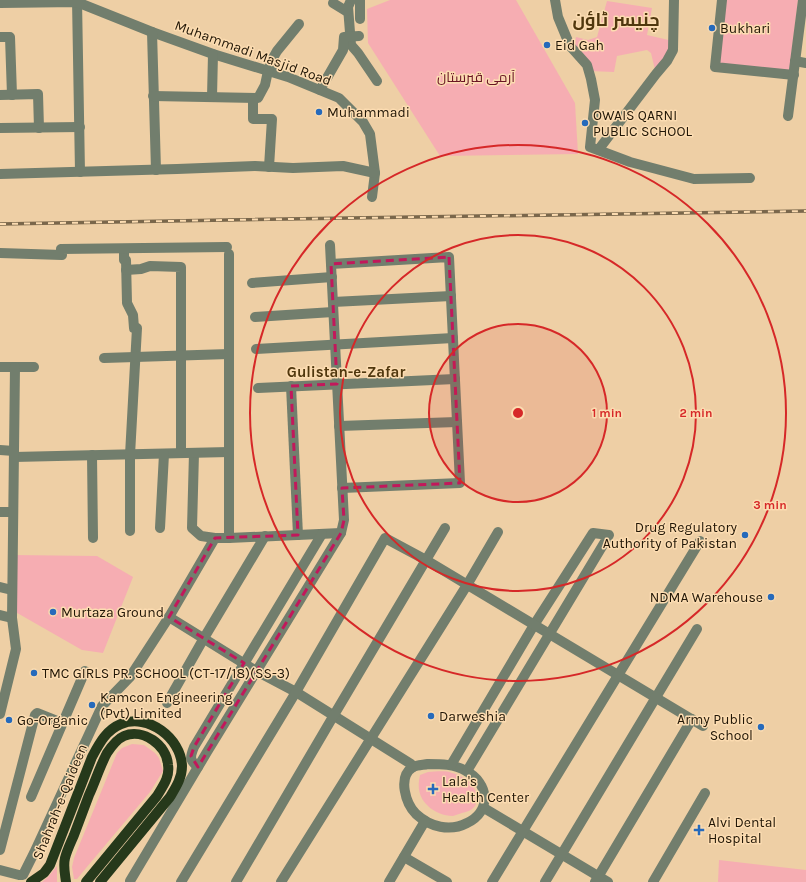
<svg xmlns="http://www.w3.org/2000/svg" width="806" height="882" font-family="Karla,Cairo,sans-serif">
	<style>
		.green { fill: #f6adb2 }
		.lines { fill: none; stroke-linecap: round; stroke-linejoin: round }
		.minor { stroke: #727e6d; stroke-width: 10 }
		.major { stroke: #26391b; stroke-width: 10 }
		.rail-casing { stroke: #7a674b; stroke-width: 3.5 }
		.rail { stroke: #fcdcb1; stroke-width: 2; stroke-dasharray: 6; stroke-linecap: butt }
		.marked { fill: none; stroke: #c2185b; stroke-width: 3; stroke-dasharray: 8 5; stroke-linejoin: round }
		.ring { fill: none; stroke: #d62828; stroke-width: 2 }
		.poi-dot { fill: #266abb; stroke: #fcdcb1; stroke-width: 1.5 }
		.labels { text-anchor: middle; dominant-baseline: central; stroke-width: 3; stroke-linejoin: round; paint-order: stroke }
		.poi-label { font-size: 14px; fill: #211606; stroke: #fcdcb1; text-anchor: start }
		.street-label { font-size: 14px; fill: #211606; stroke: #fcdcb1 }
		.park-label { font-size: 14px; fill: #691324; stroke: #fcdcb1 }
		.neighbourhood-label { font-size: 15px; font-weight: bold; fill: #50370e; stroke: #fcdcb1 }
		.district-label { font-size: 18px; font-weight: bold; fill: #50370e; stroke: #fcdcb1 }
		.centre { fill: #d62828; stroke: #fcdcb1; stroke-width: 2 }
		.ring-label { font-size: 12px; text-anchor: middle; font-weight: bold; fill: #d62828; stroke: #fcdcb1; stroke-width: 3; stroke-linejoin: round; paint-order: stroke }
	</style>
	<rect width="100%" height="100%" fill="#eecfa5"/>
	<g class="green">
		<path d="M390,0H516L575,103L578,154L440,156L368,43L367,9Z"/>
		<path d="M722,0H798L789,73L715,66Z"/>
		<path d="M607,1L652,8L647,35L673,41L656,74L651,53L647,50L617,56L614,72L589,71L568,42H575L576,37L588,40L597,37Z"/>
		<path d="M13,555L97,556L133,577L103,653L82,650L12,610Z"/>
		<path d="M132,744L144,745L155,753L159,758L163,771L150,792L86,868L77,879H74L72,867L74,858L117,753L122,748Z"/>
		<path d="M428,772C435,772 445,770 452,773C457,774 467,779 471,783C476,789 479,799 475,806C472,810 467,812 462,813C459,814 456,815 453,816C444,816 434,812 428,806C419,798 417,787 420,775Z"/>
		<path d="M719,860L806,870V882H718Z"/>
		<path d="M57,866V882H42L48,877Z"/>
	</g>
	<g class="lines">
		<g class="minor">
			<path d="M77,0L80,172"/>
			<path d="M351,0L348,7L351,45L358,53L377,81"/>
			<path d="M360,0V19"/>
			<path d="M555,0L558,17L570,46L587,65L591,79L595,100L590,147L630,162L694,179L750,178"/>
			<path d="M722,0L715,67L794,75"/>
			<path d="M0,3L77,2L152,32L213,54L288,77L339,98L363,122L370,134L375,173L372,197"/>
			<path d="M333,3L346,11L348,7"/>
			<path d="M152,32L156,170"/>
			<path d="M0,37H10L12,95"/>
			<path d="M795,61L806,63"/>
			<path d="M320,90L343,50L344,37L359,36"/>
			<path d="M0,95L38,94L39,128"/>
			<path d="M153,96L258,98L265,85L268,71L273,58L277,51L299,24"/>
			<path d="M212,97L213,54"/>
			<path d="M253,98V119H272L269,167"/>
			<path d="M788,116L803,0"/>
			<path d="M0,128L80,127"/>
			<path d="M599,149L656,74L667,61L673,50L674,0"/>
			<path d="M0,174L177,169L255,166L293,168L343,166L375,173"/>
			<path d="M124,249V260H126L127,303L133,315L134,328H137L130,455V531"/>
			<path d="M0,253L62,255L61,249L227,247"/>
			<path d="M331,264L449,257L460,483L342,488"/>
			<path d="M126,270L141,269L150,266L181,267V453"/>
			<path d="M252,283L332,277"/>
			<path d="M333,302L451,296"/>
			<path d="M255,317L333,312"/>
			<path d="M256,349L453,338"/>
			<path d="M104,358L229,354"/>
			<path d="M0,367H34"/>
			<path d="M291,386L298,535"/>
			<path d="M258,388L455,379"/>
			<path d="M339,426L457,422"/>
			<path d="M0,450L14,451"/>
			<path d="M194,453L192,528L201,536L215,538H229L341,533"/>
			<path d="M92,455L93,538"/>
			<path d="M14,457L229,452"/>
			<path d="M0,512H13"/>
			<path d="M160,528L164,454"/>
			<path d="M229,538V254"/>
			<path d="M0,587L12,590"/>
			<path d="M0,615L12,618"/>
			<path d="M169,617L256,671L296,692L411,764L413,767"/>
			<path d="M167,703L204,638L265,536"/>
			<path d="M0,714L16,649L12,618L15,367"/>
			<path d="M428,764C441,764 454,764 466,771C489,783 492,811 467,823C450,832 430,827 416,814C406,804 397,777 413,767C417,765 423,765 428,764Z"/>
			<path d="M451,765L534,625L593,533L609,535L467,771"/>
			<path d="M198,767C189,760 190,757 194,747L322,534"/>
			<path d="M31,797L85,671"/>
			<path d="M484,808L608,882"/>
			<path d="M0,850L35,715L37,713L62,723"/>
			<path d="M404,857L447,882"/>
			<path d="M0,870L19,875H23L34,853L102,706L130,677L169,617L215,538"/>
			<path d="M130,881L207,752L341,533L344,520L330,245"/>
			<path d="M181,882L296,692L385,538L426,560L703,726"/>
			<path d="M236,882L334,715L445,528"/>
			<path d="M281,882L467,585L498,532"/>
			<path d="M389,882L425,821"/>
			<path d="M492,882L523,831L700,541"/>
			<path d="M545,882L697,629"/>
			<path d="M595,882L692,719"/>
			<path d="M653,882L705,793"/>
		</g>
		<g class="major">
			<path d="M31,882L44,873L50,865L92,757C99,744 106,730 121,724C148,713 181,738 182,766C182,778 176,787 170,797L100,882"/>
			<path d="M66,882C65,874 63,866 65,858C67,850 71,842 74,835C79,822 84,808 89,795C95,782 100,766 107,753C111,747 117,739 124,736C143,728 167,745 168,765C170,777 163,786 157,796L86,882"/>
		</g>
		<defs>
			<path id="rail" d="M0,224L227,220L806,211"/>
		</defs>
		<use href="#rail" class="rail-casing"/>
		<use href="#rail" class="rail"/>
	</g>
	<path class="marked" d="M449,257L460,483L342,488L344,520L341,533L198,767L191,756L194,747L244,663L169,617L215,538L298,535L291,386L337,384L331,264Z"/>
	<circle cx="518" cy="413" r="89" fill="#d62828" fill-opacity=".12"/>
	<g class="ring">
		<circle cx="518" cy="413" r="89"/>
		<circle cx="518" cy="413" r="178"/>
		<circle cx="518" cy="413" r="268"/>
	</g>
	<g class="poi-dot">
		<circle cx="712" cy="28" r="4"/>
		<circle cx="547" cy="45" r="4"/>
		<circle cx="319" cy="112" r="4"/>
		<circle cx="585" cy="123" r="4"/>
		<circle cx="745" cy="535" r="4"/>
		<circle cx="771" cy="597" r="4"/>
		<circle cx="53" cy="612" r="4"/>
		<circle cx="34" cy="673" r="4"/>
		<circle cx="92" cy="705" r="4"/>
		<circle cx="431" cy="716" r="4"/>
		<circle cx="9" cy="720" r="4"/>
		<circle cx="761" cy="727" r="4"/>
		<path d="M431 783h4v4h4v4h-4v4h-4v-4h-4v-4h4z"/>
		<path d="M697 824h4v4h4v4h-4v4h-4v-4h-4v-4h4z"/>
	</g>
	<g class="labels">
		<g class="poi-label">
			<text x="720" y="28">Bukhari</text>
			<text x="555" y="45">Eid Gah</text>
			<text x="327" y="112">Muhammadi</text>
			<text x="593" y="115">OWAIS QARNI<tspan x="593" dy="16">PUBLIC SCHOOL</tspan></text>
			<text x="737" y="527" text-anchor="end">Drug Regulatory<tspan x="737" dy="16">Authority of Pakistan</tspan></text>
			<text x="763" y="597" text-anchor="end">NDMA Warehouse</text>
			<text x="61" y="612">Murtaza Ground</text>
			<text x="42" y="673">TMC GIRLS PR. SCHOOL (CT-17/18)(SS-3)</text>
			<text x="100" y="697">Kamcon Engineering<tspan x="100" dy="16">(Pvt) Limited</tspan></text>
			<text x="439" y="716">Darweshia</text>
			<text x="753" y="719" text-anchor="end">Army Public<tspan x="753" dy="16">School</tspan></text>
			<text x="17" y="720">Go-Organic</text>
			<text x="442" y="781">Lala's<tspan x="442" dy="16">Health Center</tspan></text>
			<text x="708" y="822">Alvi Dental<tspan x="708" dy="16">Hospital</tspan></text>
		</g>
		<g class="street-label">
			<text transform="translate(253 53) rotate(20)">Muhammadi Masjid Road</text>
			<text transform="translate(60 802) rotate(-68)">Shahrah-e-Qaideen</text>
		</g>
		<g class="park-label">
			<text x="476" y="77">آرمی قبرستان</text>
		</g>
		<g class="neighbourhood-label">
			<text x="346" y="372">Gulistan-e-Zafar</text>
		</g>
		<g class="district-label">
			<text x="616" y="20">چنیسر ٹاؤن</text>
		</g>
	</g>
	<circle cx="518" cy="413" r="6" class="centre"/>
	<g class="ring-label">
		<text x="607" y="417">1 min</text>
		<text x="696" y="417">2 min</text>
		<text x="770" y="509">3 min</text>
	</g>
</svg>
